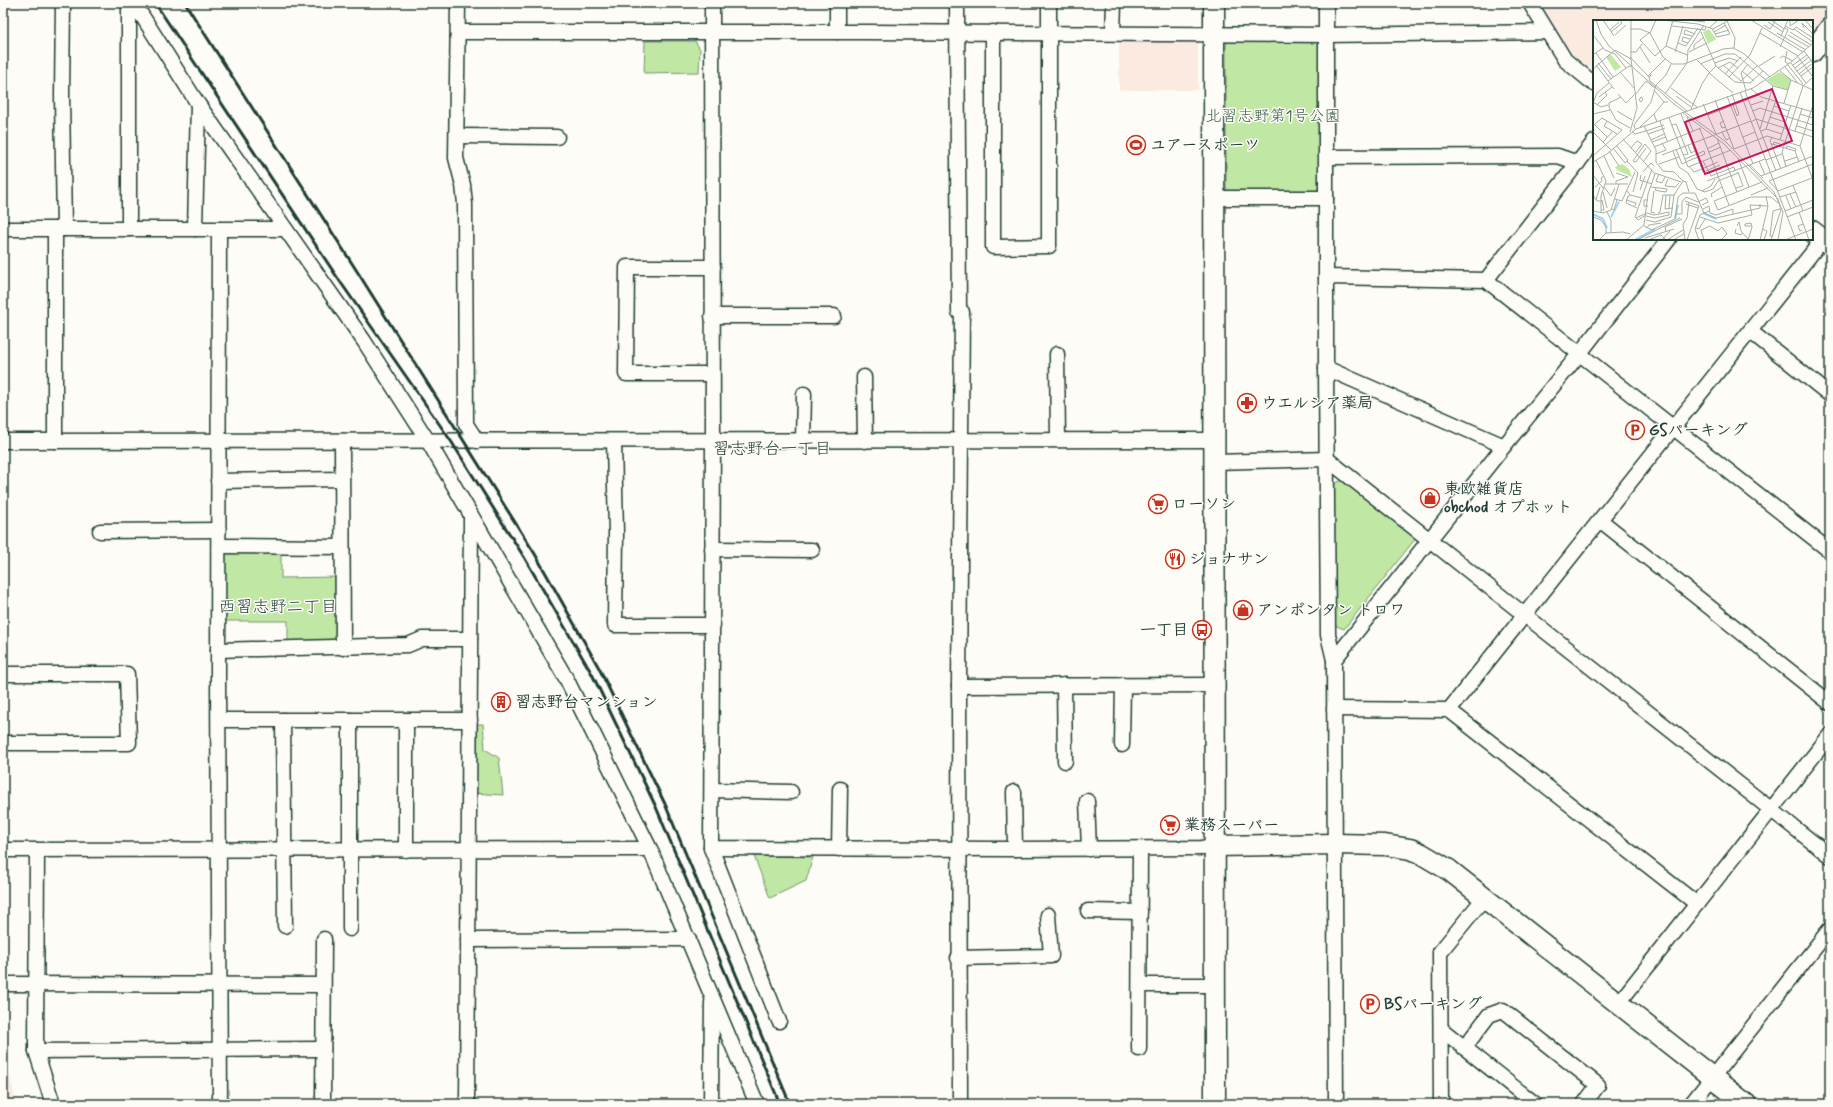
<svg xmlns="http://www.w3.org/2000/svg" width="1833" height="1107" font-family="Mynerve,'Klee One',sans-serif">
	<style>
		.built { fill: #fbeadf }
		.green { fill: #c0e8a4; stroke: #70926c }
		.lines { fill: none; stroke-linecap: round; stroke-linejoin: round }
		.street-casing { stroke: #1f3d34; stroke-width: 17 }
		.secondary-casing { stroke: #1f3d34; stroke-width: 23 }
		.street { stroke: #fdfcf7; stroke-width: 14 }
		.secondary { stroke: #fdfcf7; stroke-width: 20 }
		.rail { stroke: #1f3d34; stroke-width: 3 }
		.labels { text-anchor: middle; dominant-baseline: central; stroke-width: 3; stroke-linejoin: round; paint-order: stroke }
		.park-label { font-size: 16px; fill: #3f5f4a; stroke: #fdfcf7 }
		.poi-label { font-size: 16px; font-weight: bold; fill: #1f3d34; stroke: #fdfcf7; text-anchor: start }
		.neighbourhood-label { font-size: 17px; fill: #1f3d34; stroke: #fdfcf7 }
		.inset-river { fill: none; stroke: #9dd6fd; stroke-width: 2 }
		.inset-road { fill: none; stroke: #a4b0a9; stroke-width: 1 }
		.view { fill: #c2185b; fill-opacity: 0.15; stroke: #c2185b; stroke-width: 2 }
		.inset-edge { fill: none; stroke: #1f3d34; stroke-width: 2 }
	</style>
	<rect width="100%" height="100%" fill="#fdfcf7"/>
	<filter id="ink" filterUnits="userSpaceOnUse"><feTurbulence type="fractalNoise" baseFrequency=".025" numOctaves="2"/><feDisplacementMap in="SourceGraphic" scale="8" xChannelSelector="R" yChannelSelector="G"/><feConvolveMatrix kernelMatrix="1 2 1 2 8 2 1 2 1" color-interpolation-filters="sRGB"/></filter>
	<g filter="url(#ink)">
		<g class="built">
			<path d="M1540,3H1830V9L1812,33V21H1594V74L1575,57L1556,31Z"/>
			<rect x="1119" y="39" width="79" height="51"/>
			<path d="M3,1056H5L16,1104H3Z"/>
		</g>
		<g class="green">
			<path d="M1315,40L1319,45L1320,186L1315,193H1230L1226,188V44L1230,41Z"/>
			<path d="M645,41H695L700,49L699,72L644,73Z"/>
			<path d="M1343,480L1416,538L1344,629L1334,625L1333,484Z"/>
			<path d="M229,551H281V578L339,577L340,635L335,640L288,642V621H225L223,556Z"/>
			<path d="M473,724H483L485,749L499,758L503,795L474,793Z"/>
			<path d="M754,856L813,857L806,881L770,898Z"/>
		</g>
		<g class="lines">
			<defs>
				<g id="street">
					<path d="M63,3L62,96L64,229"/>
					<path d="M134,3L198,104L364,341L428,441L567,680L650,849L757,1104"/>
					<path d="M458,3L456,158L463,185L465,204L466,424L477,441"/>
					<path d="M712,3L713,441L711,848L1015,849L1202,848L1214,846"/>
					<path d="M957,3L959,312"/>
					<path d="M1326,3V368L1328,635L1334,660L1336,1104"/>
					<path d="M1530,3L1565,60L1594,84"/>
					<path d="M459,32H867L1326,35L1547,32"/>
					<path d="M837,32V3"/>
					<path d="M993,32V247L1049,246V3"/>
					<path d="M1113,33L1114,3"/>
					<path d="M457,136L557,137"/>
					<path d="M1327,157L1558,156L1578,163"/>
					<path d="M1214,198H1326"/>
					<path d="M3,229H284"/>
					<path d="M129,229V3"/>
					<path d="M195,229L198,104"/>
					<path d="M219,229L218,677L220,1104"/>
					<path d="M1326,277L1486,280L1830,551"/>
					<path d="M1486,280L1594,142"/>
					<path d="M712,316H834"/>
					<path d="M1750,331L1830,395"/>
					<path d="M1057,354L1058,440"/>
					<path d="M1326,368L1504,446"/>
					<path d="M712,374H626L627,267H713"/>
					<path d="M864,377L865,441"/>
					<path d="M3,441L1215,440"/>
					<path d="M55,441V229"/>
					<path d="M342,441L343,648"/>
					<path d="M614,441L616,533L615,625H713"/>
					<path d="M803,441L804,394"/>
					<path d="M1215,462L1327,459L1830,856"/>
					<path d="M218,481L341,479"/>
					<path d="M1600,520L1830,703"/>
					<path d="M100,531L219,530"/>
					<path d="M219,546L342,547"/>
					<path d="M712,549L812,550"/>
					<path d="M218,650L408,645L422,639H470"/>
					<path d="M1334,660L1504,446L1580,353L1669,239"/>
					<path d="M3,674H127L129,743H3"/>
					<path d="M1064,685L1065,761"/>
					<path d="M959,686L1215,685"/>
					<path d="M1334,709L1449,710L1697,904"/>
					<path d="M1449,710L1823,239"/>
					<path d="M219,720H470"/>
					<path d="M283,720L285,926"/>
					<path d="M350,720V929"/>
					<path d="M406,720V850"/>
					<path d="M1122,745L1123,685"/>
					<path d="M712,790L791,792"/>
					<path d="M1014,792L1015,849"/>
					<path d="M1087,801L1089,849"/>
					<path d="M711,848L779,1021"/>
					<path d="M839,849L840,789"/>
					<path d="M3,850L650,849"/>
					<path d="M37,850L36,1051L53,1104"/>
					<path d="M1088,911L1140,912"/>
					<path d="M468,940L689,939"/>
					<path d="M958,958L1051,956L1048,915"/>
					<path d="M3,984L323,985"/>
					<path d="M1140,985H1215"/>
					<path d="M1618,1004L1830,735"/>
					<path d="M1441,1029L1535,1104"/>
					<path d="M1464,1048L1489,1015L1503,1010L1598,1085L1584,1104"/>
					<path d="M1139,1049L1140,849"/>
					<path d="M36,1051L323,1049"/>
					<path d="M323,1104L324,939"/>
					<path d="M467,1104L471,517"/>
					<path d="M711,1104L712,1002"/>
					<path d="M960,1104L959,686L962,312"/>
					<path d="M1441,1104L1440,952L1484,898"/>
					<path d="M1691,1104L1830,929"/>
				</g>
				<g id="secondary">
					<path d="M1214,3L1215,1104"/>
					<path d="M1812,52L1830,28"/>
					<path d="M1812,231L1830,245"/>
					<path d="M1214,846L1335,844L1385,845L1410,849L1420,853L1449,870L1746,1104"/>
				</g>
			</defs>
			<use href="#street" class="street-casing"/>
			<use href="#secondary" class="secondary-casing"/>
			<use href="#street" class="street"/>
			<use href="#secondary" class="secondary"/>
			<g class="rail">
				<path d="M155,3L339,280L451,441L524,557L592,674L656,807L780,1104"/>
				<path d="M185,3L355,268L535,554L599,668L665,804L790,1104"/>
			</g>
		</g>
	</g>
	<defs>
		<symbol id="stadium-ring" viewBox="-11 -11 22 22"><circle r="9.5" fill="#fdfcf7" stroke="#c8321e" stroke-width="1.5"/><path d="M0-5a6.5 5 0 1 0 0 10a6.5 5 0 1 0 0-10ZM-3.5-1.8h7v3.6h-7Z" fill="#c8321e"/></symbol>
		<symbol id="pharmacy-ring" viewBox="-11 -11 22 22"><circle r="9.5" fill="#fdfcf7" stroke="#c8321e" stroke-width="1.5"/><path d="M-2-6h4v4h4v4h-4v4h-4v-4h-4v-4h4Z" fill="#c8321e"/></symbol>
		<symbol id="parking-ring" viewBox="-11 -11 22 22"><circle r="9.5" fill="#fdfcf7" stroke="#c8321e" stroke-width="1.5"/><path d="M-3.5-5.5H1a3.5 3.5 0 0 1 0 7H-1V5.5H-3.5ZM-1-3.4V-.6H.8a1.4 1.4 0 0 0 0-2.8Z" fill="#c8321e"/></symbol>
		<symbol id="shop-ring" viewBox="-11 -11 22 22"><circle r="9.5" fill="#fdfcf7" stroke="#c8321e" stroke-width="1.5"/><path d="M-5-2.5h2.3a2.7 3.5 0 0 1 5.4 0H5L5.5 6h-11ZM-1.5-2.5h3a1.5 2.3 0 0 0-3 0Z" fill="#c8321e"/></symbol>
		<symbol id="supermarket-ring" viewBox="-11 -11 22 22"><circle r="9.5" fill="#fdfcf7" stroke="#c8321e" stroke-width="1.5"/><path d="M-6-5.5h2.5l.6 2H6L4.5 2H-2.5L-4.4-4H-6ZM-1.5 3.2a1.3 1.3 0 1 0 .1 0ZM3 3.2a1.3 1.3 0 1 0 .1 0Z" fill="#c8321e"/></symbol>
		<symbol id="restaurant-ring" viewBox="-11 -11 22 22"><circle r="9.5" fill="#fdfcf7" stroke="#c8321e" stroke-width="1.5"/><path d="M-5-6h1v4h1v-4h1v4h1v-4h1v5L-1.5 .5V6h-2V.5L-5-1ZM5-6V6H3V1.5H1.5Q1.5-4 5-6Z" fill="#c8321e"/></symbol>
		<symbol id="bus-ring" viewBox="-11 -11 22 22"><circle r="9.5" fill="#fdfcf7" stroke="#c8321e" stroke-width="1.5"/><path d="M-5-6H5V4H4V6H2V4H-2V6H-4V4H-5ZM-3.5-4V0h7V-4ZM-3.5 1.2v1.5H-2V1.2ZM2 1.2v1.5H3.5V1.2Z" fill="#c8321e"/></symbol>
		<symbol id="building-ring" viewBox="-11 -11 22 22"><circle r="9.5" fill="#fdfcf7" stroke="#c8321e" stroke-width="1.5"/><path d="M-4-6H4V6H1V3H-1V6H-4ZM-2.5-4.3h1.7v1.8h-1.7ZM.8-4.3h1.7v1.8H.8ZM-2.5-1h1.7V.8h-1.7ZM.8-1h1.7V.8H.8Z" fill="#c8321e"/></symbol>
	</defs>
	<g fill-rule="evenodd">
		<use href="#stadium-ring" x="1125" y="134" width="22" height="22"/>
		<use href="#pharmacy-ring" x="1236" y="392" width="22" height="22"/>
		<use href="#parking-ring" x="1624" y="419" width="22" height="22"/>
		<use href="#shop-ring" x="1419" y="487" width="22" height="22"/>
		<use href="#supermarket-ring" x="1147" y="493" width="22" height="22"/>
		<use href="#restaurant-ring" x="1164" y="548" width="22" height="22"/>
		<use href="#shop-ring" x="1232" y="599" width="22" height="22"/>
		<use href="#bus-ring" x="1191" y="619" width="22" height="22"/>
		<use href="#building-ring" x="490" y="691" width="22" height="22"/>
		<use href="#supermarket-ring" x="1159" y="814" width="22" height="22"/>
		<use href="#parking-ring" x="1359" y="993" width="22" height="22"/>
	</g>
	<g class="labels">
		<g class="park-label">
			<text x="1273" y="116">北習志野第1号公園</text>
		</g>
		<g class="poi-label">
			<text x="1150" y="145">ユアースポーツ</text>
			<text x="1261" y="403">ウエルシア薬局</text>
			<text x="1649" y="430">GSパーキング</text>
			<text x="1444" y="489">東欧雑貨店<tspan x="1444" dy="18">obchod オプホット</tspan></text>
			<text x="1172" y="504">ローソン</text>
			<text x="1189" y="559">ジョナサン</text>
			<text x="1257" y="610">アンポンタン トロワ</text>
			<text x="1188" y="630" text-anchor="end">一丁目</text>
			<text x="515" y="702">習志野台マンション</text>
			<text x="1184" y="825">業務スーパー</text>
			<text x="1384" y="1004">BSパーキング</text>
		</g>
		<g class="neighbourhood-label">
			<text x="772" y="449">習志野台一丁目</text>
			<text x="278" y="607">西習志野二丁目</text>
		</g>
	</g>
	<g transform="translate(1593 20)">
		<rect width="220" height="220" fill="#fdfcf7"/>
		<path d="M116,9L123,19L115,24L110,12ZM17,34L28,47L22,51L13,37ZM186,52L198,59L195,70L180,65L174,60ZM29,144L36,149L39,157L24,150L22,147Z" fill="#c0e8a4"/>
		<path class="inset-river" d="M110,193L123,199M0,194L10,199L14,208M18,197L26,182M82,199L85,185M42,220L62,209"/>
		<path class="inset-road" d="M3,0L8,14L16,26L81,84L133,122L181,172L190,192L185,220M10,0L21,16M69,0L105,4L120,9L136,0M95,0L112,2M158,0L210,32M178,0L191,9M197,0V6L206,0M212,0L220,9M134,1L142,18L141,28M175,2L190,12M171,5L177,9L183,0M79,6L112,10L113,7M192,6L200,10L203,7L220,18M116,8L125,0M211,8L209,3L220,14M37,9H47L57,13L70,37L79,44H91L130,29L140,28L150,33L177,57M119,9L124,17L137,14L131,3M201,9L220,22M17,10L26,2M18,12L29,3L27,0M108,12L123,46L142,62L157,63L170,51M121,12L133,5M197,12L218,25M56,13L47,20L62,36L73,26L80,0M57,13L63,0M167,13L205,36M184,13L213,30M122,14L136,10M0,15L12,30L22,34L33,48M22,15L33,5M195,15L216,27M99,16L91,14L92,10L102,14M188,16L195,0M85,23L93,26L105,8M95,23L89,21L90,17L97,19M73,26L94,35M47,27L57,43M187,27L195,10L192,8M101,29V25L111,17M194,31L192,42L196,44M0,32L1,34L10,28M37,32H43L49,24M82,32L90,6M96,32L114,23M3,33L20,57M37,37L55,56M205,37L220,57M187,38L190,36L200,41M104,40L117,53M5,43L18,59M122,43L136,38L145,41M198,43L213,63M107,44L132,34H142L180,66L167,109M3,45L21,69M130,45L148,61L164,46M195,45L210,64M200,45L214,35M123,46L116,53L140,73M166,46L182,36M192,47L204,62M125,48L137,42L145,48M202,48L216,37M0,49L22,30L38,39M149,51L161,61M187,51L198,60L220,70M204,51L220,39M27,52L41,68M58,54L57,57L55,56L72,39M132,54L148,37M206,54L220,43L211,31M208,56L220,47M56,57L57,61L94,91M136,57L157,35L169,8M15,61L36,46L38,47M180,66L195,70M78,68L104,87M158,69L168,77L220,92M61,70L71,82H75M152,71L183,151M153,71L148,53L155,44M147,72L203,220M25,74L33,83L41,75M72,74L94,43L95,30L111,5M139,74L146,94L144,96L140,85M42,75L53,61L62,68M83,76L98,87M134,76L143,99M6,77L19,67M28,77L16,83V87L23,100L37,108M48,77L50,79L48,82L46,80ZM122,80L141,129L174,116L207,126L220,160M0,82L8,87L15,85M0,83L4,73L16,63M191,83L198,60M110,84L123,114M4,85L14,75L12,72M158,85L170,81M181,86L196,91M98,89L109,64L116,53M24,91L39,100M160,91L167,88L220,105M90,93L131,124L185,179L188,190L178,220M0,94L17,90M88,94L110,152M207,94L220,98M115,95L166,75M94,97L100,111M177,97L192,102M76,98L95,147L138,130M143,99L160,144M14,101L11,106L24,114M67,101L74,121M131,101L127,103L129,108L133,107M64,102L61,94L71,82M158,102L163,99L220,117M0,103L14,117M79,105L83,104L88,116M51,106L63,130V142L70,151L81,152L90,161L81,175L78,197L62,202L53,200M204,106L220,111M47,107L61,94M42,109L41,105L58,82L63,65L73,55L78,44M107,109L136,185M173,109L183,80M39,111L42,114L53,111M53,111L71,105M168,111L173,109L189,114M202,111L209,88M0,112L18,130M37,112L44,88L38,39V0M129,112L133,120L137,118M55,114L72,108M88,116L95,134L90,135M150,117L162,112M179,117L177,121L188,149M124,118L144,172M30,119L62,154L55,174L51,205L33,220M58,120L71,114M187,120L198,85M10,122L19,112M59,122L73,117M179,124L202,131L206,142M95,125L98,133L102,131M180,125L181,122L187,124V127M207,126L220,85M61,127L108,108M20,128L32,143L35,140L23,125M38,128L44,121L49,124L43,132M83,129L89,144L93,142M114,129L126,123M193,129L194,126L203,129L202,131M16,131L26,146M80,131L86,147L95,153L104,169L112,172L120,169L125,161L145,153M116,132L128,127M63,134L73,130L69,123M69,135L158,101M0,136L29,110L9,98L1,105M11,136L21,158M145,138L156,167M92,139L111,131L112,134L93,142M3,140L13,161L8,176V193M173,140L189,134M34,141L45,153L40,172M51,141L58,131L52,124L40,141L43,142L53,128M110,141L118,156M166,141L172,155M192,141L204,137M0,142L14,134L43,109L160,68L197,43L220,23M66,144L86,137M134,145L146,141M157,145L170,158M96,146L101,152L109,149M193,147L189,132L210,66L220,57M111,148L125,142M113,151L127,145M50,152L58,143L61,146M62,153L88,162M115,153L128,149M66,154L63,161L69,163L72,157M0,155L10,168M48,155L47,160L59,164M118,156L141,147L142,151M168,156L220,136M219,158L185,171L176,161L220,144M75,159L72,166L82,167L86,163M90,161L93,162L96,172M114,161L172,139M169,162L121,181L125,190L158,177H178L185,183M12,164H35M23,164V161L35,157L23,153M200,165L210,191M2,167L9,161L8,158L11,156M11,167L18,176L22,168M58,167L74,169L73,172L66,171L62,170L63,168M143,168L150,166L145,152M47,170L52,156M34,171L37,175L49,178M61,171L58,192L62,193M109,171L118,166L122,159M10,172L14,188M197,174L203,187M0,175L4,181H9M73,175L72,189L80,188M158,175L175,168M37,176H35L33,183L44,188M193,176L198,189M119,177L118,174L129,167M187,177L203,172M22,179L29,181L42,152M3,180L7,167M33,180L43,183L42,186M92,181L106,186L94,220M93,184L105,188M55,186H51V180H55M76,188L77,175M19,189L21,190L24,180M110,189L116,186L117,193L123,195L140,189V194M8,190H11L9,180M0,191L10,193L18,190L26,164M192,191L220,180M14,192L18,200V213M206,192L216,220M65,193L67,192L70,175H81M83,194H89V182L93,177L105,182L113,178L115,182L109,185M53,195L45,200L42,197L59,149M0,197L8,200L13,207V213L6,220M107,197L125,203L159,195L157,185L175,186M194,197L220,187M43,198L54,193L61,195L76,192V195L62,198L53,196M51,206L59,210L82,199L85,177L90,173H102L111,193L123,198L167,188V184M144,206L146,202L148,211L155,219M54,208L56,205L68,203M103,208L106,209L112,199M143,209L142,213L148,215L149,213M170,209L174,211L171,220M209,210L207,211L205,206L210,204M73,212L72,207L89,199M13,213L30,212L37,214M180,216H177L180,191L187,189M52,218L81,209M44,220L87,198M55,220L68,215L73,220M69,220L77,211M74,220L90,210M80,220L91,214M92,220L90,204L94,198L96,182M106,220L102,209L107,195L116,191M111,220L108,210L117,206L125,211L129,207L134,214L128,220M155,220L159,207L158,203L152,204V206H158M167,220L175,186L173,176M192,220L220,209"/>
		<path class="view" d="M179,69L199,121L112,154L92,102Z"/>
		<rect width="220" height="220" class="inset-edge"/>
	</g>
	<rect width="1833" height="1107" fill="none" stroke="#fdfcf7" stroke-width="16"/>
	<rect x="8" y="8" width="1817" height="1091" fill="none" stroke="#1f3d34" stroke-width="1.5" filter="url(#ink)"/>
</svg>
